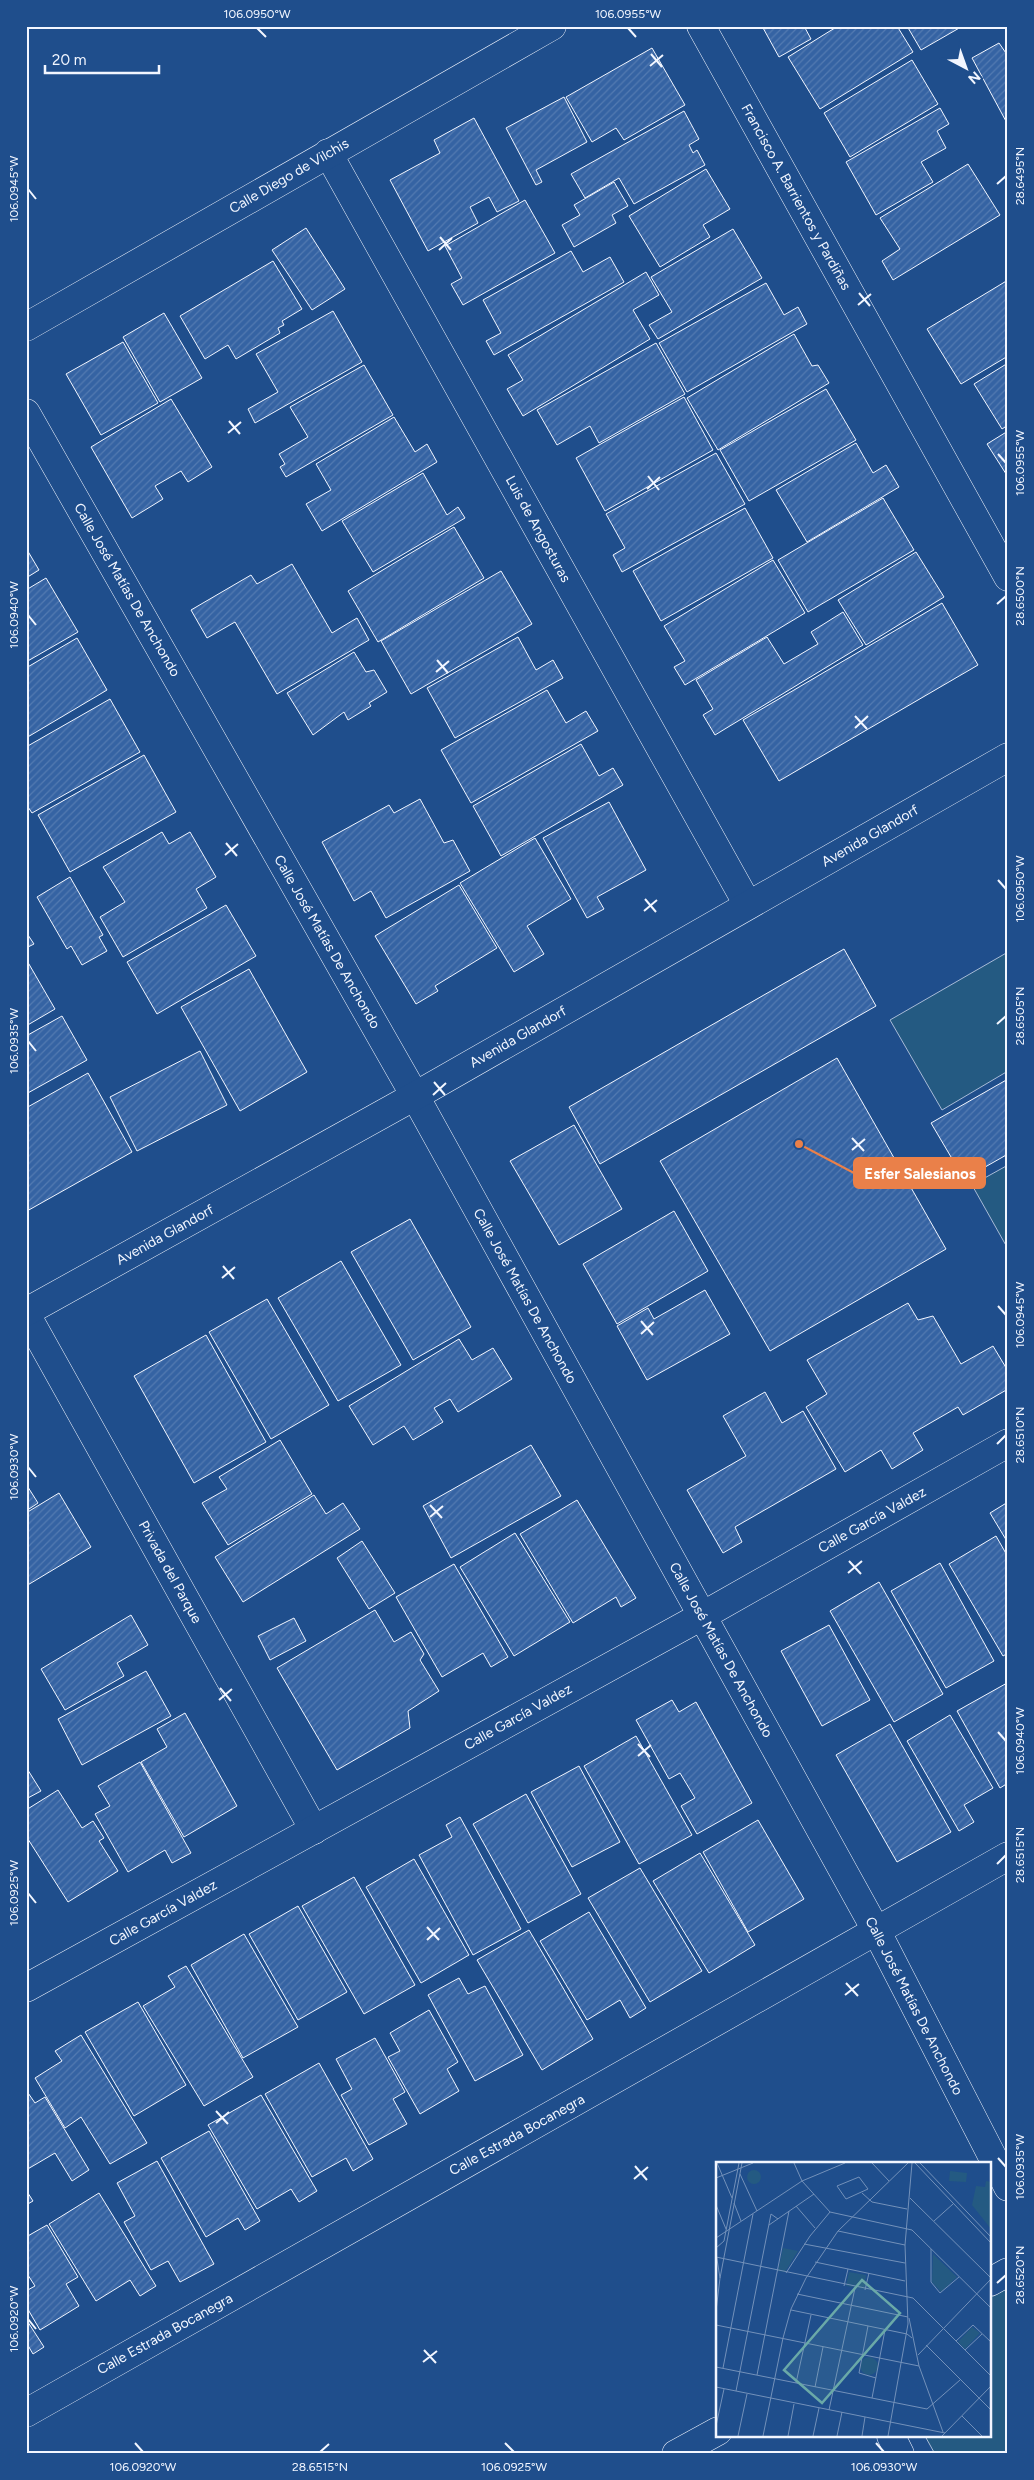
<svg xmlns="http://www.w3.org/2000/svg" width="1034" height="2480" font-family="Figtree,sans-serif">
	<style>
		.green { fill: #245a82; stroke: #a8bbd7 }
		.building { fill: url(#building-hatch); stroke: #f2f6ff }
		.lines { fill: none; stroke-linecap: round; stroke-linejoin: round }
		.minor-casing { stroke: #f2f6ff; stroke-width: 29 }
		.secondary-casing { stroke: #f2f6ff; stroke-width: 29 }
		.minor { stroke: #1f4e8c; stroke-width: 28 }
		.secondary { stroke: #1f4e8c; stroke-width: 28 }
		.ticks { fill: none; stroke: #f2f6ff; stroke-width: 2 }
		.labels { text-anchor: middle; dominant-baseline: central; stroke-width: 4; stroke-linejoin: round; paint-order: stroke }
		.street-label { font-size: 14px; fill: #f2f6ff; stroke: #1f4e8c }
		.inset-road { fill: none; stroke: #7391ba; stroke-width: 1 }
		.view { fill: #6aa9a8; fill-opacity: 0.15; stroke: #6aa9a8; stroke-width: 2.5 }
		.inset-edge { fill: none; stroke: #f2f6ff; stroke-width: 2.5 }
		.leader { fill: none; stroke: #ea8049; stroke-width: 2 }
		.callout-dot { fill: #ea8049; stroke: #1f4e8c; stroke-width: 2 }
		.callout { fill: #ea8049; stroke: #ea8049; stroke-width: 2 }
		.callout-label { font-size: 15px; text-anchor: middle; font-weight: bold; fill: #fff }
		.neatline { fill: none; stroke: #f2f6ff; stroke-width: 2 }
		.ticks-label { font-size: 12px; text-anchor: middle; fill: #f2f6ff }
	</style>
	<defs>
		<pattern id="building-hatch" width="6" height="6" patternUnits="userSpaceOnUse" patternTransform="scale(1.25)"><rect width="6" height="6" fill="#3563a3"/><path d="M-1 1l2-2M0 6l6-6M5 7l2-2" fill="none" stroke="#537ab1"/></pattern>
	</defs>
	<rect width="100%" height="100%" fill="#1f4e8c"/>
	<g class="green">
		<path d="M1008,952V1071L942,1110L890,1020Z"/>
		<path d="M1008,1165V1249L972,1185Z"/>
		<path d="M1008,2283V2454H935L925,2436H990V2292Z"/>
	</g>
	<g class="building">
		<path d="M762,26H804L811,39L779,57Z"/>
		<path d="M838,26H897L913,52L820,109L788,57Z"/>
		<path d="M907,26H961V27L921,50Z"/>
		<path d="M999,43L1008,56V125L972,58Z"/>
		<path d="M652,48L685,105L624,140L616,128L592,142L566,97Z"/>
		<path d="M912,60L938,104L850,157L824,113Z"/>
		<path d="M564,97L587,142L536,170L542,182L536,185L506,128Z"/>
		<path d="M940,108L949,124L937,131L946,148L921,162L933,182L876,215L846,162Z"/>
		<path d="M684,111L699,139L689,145L693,153L697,150L705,165L634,204L619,178L585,198L571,174Z"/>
		<path d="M474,118L519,201L497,212L489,197L470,207L478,223L428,251L390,180L440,153L434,140Z"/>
		<path d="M968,164L1000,215L893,280L882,261L900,249L880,218Z"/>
		<path d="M706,169L730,209L703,225L710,237L660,267L629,216Z"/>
		<path d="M614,182L628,206L612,215L616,223L574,247L562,225L580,215L574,205Z"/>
		<path d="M525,200L555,253L463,305L451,284L462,278L445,246Z"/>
		<path d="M306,228L345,289L312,310L272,250Z"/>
		<path d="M733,229L762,278L658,339L649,325L672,312L651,277Z"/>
		<path d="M571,251L583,272L610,257L624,282L494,355L486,341L501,333L483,300Z"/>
		<path d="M273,261L302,309L282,321L284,325L278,328L280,333L236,359L228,345L205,359L180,316Z"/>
		<path d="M646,272L659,295L633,310L650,339L523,416L507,389L523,380L508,355Z"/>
		<path d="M1008,280V356L961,384L927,329Z"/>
		<path d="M766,283L784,315L798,307L807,324L687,392L659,343Z"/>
		<path d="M333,311L362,362L255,423L248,409L278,392L256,354Z"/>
		<path d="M164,313L202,378L160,402L123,337Z"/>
		<path d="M794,334L812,366L818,365L829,383L718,450L687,398Z"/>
		<path d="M123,342L158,403L101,435L66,374Z"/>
		<path d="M656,343L685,394L599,443L590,426L557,445L537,410Z"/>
		<path d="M1008,363V425L1002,429L974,384Z"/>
		<path d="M364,365L393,415L286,477L280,467L285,464L279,454L308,437L290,407Z"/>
		<path d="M826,389L856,440L749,501L720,450Z"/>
		<path d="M684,397L713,450L605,511L576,458Z"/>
		<path d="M171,399L212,467L188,482L181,471L155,486L163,499L132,518L91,447Z"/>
		<path d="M394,417L415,452L427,444L437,462L322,531L306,504L331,490L316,464Z"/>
		<path d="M1008,431V477L987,444Z"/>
		<path d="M856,443L873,473L886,465L899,487L807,542L776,490Z"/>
		<path d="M716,453L745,504L622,572L613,555L625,548L606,514Z"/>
		<path d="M423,473L447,515L458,507L465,518L373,572L342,521Z"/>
		<path d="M883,498L914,550L808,612L778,560Z"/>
		<path d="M745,508L773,558L661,621L633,571Z"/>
		<path d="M454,527L484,578L378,642L348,591Z"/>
		<path d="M26,548L39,570L26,578Z"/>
		<path d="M916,552L944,597L866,645L838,600Z"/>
		<path d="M773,560L805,613L685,685L674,667L685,661L664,626Z"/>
		<path d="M292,564L332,633L357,618L369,640L277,694L235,622L207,638L191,610L251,575L257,584Z"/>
		<path d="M501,571L532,624L411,694L381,641Z"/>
		<path d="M46,578L78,632L26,662V590Z"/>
		<path d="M942,603L978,665L779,781L743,720Z"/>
		<path d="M843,612L863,645L715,735L703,715L713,709L696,680L767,637L784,664L818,644L811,632Z"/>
		<path d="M518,637L536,670L553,660L563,678L455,738L427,688Z"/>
		<path d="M77,638L107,690L26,738V668Z"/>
		<path d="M354,652L366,672L374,670L387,692L369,703L371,706L348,720L344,712L313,735L287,693Z"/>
		<path d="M547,690L566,723L586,711L598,731L471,803L441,750Z"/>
		<path d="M110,699L140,752L32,813L26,804V747Z"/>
		<path d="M581,744L599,776L613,768L623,785L501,856L473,806Z"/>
		<path d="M144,755L176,812L70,872L38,815Z"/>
		<path d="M420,799L444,843L453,840L470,871L386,918L371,891L354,901L322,842L389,805L394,813Z"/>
		<path d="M609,802L646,870L597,897L604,909L587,918L543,838Z"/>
		<path d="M162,832L169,844L190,832L216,877L196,889L207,908L123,957L100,917L125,902L103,867Z"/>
		<path d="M535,838L571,899L527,926L544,954L514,972L460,883Z"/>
		<path d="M70,877L103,935L99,937L107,951L82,965L71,946L67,949L37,897Z"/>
		<path d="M459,885L497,948L435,986L438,991L416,1004L375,936Z"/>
		<path d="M226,905L256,956L157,1014L127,962Z"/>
		<path d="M26,932L34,944L26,948Z"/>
		<path d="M844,949L876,1006L600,1164L569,1107Z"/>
		<path d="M26,959L55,1009L26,1026Z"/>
		<path d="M249,969L307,1072L240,1111L181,1007Z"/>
		<path d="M62,1016L87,1060L26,1094V1036Z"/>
		<path d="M200,1051L227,1105L137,1151L110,1097Z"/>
		<path d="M837,1058L946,1249L770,1351L660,1161Z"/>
		<path d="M88,1073L132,1152L27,1211L26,1108Z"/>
		<path d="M1008,1079V1154L964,1179L931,1123Z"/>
		<path d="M574,1125L622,1209L559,1245L510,1161Z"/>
		<path d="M674,1211L708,1271L617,1324L583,1264Z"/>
		<path d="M410,1219L471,1327L413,1360L351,1252Z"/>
		<path d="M341,1261L401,1365L338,1401L278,1298Z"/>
		<path d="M705,1290L730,1334L647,1380L617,1326L648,1308L654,1319Z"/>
		<path d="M267,1299L329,1405L271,1439L209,1332Z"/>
		<path d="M908,1303L918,1320L933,1316L961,1364L993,1346L1008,1371V1389L963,1415L958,1407L913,1433L923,1450L892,1469L881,1450L845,1472L806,1407L827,1394L807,1360Z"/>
		<path d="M206,1335L266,1442L194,1483L134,1376Z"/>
		<path d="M459,1339L472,1360L493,1348L512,1379L458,1412L450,1399L434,1408L443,1422L413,1440L404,1426L373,1445L349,1406Z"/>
		<path d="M765,1392L782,1423L803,1411L836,1469L735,1527L742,1542L723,1553L687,1490L746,1456L723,1416Z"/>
		<path d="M280,1440L312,1494L228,1545L202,1503L227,1489L219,1477Z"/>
		<path d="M531,1445L561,1496L451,1558L423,1506Z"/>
		<path d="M26,1484L38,1503L26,1511Z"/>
		<path d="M59,1493L91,1547L26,1586V1513Z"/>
		<path d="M314,1495L326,1514L343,1503L360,1529L243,1602L215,1557Z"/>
		<path d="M577,1500L636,1598L621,1607L616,1597L573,1623L520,1534Z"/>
		<path d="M1008,1502V1543L990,1513Z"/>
		<path d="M515,1533L570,1622L514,1656L460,1567Z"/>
		<path d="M996,1536L1008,1557V1653L1003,1656L949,1564Z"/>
		<path d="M362,1541L395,1593L369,1609L337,1558Z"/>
		<path d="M940,1563L994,1661L946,1688L891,1591Z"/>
		<path d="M454,1564L508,1657L491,1667L483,1653L442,1677L396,1597Z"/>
		<path d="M879,1582L943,1694L894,1722L830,1611Z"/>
		<path d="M375,1610L394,1642L411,1632L424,1654L420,1660L439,1691L408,1711L410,1728L337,1770L277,1668Z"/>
		<path d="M131,1615L148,1645L117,1663L124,1676L65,1710L41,1669Z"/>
		<path d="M294,1618L306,1641L270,1660L258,1636Z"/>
		<path d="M829,1625L870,1700L822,1726L781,1651Z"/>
		<path d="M146,1671L171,1716L82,1765L58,1719Z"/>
		<path d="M1007,1683L1008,1783L1000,1788L957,1711Z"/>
		<path d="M672,1700L679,1712L696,1702L752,1803L697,1834L681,1806L695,1798L680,1773L669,1779L636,1720Z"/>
		<path d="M185,1713L237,1806L184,1837L141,1762L167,1747L157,1729Z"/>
		<path d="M950,1715L993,1788L964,1805L974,1822L959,1831L907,1741Z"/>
		<path d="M890,1724L951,1832L897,1862L836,1755Z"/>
		<path d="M636,1736L692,1835L639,1864L584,1766Z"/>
		<path d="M140,1762L191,1853L172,1863L165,1850L128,1872L95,1814L110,1806L98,1786Z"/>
		<path d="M579,1766L620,1842L572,1867L531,1792Z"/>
		<path d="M26,1767L41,1791L26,1799Z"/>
		<path d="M58,1790L82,1828L93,1821L104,1838L99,1841L118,1871L68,1902L26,1836V1810Z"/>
		<path d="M526,1794L581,1894L528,1923L473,1824Z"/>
		<path d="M460,1817L521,1929L473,1955L419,1855L452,1837L446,1825Z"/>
		<path d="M758,1820L804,1899L748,1932L703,1852Z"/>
		<path d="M700,1853L755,1945L709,1973L653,1881Z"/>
		<path d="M414,1859L469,1955L421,1983L366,1887Z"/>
		<path d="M640,1868L702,1971L650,2002L588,1898Z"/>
		<path d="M354,1877L415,1985L364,2014L302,1906Z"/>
		<path d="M298,1906L347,1992L298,2020L249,1934Z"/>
		<path d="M589,1912L646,2008L630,2018L620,2000L587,2020L540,1941Z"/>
		<path d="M529,1930L593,2039L542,2070L477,1960Z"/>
		<path d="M244,1934L298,2027L243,2058L191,1965Z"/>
		<path d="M186,1966L253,2077L204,2106L143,2006L175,1987L168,1976Z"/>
		<path d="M459,1978L468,1994L485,1986L523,2055L475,2081L428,1995Z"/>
		<path d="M138,2002L186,2085L134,2116L85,2032Z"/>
		<path d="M429,2010L458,2062L447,2069L459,2091L420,2114L388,2057L400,2051L390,2033Z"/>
		<path d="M81,2035L147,2143L110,2164L81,2117L65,2128L35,2078L62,2061L55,2051Z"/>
		<path d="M375,2038L405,2092L393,2099L407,2124L369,2145L341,2095L352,2089L336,2059Z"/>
		<path d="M319,2063L373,2159L353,2171L346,2158L312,2177L265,2094Z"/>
		<path d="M26,2090L35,2103L45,2097L89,2170L72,2181L55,2153L26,2170Z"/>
		<path d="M261,2095L317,2191L299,2202L291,2189L257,2209L208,2125Z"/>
		<path d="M209,2131L260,2221L245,2230L238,2218L206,2237L161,2158Z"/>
		<path d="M157,2161L214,2264L180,2282L168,2261L151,2270L124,2222L135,2216L117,2183Z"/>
		<path d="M26,2190L33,2201L26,2205Z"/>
		<path d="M99,2193L156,2286L140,2296L130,2280L96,2301L49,2224Z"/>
		<path d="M47,2225L78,2277L66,2284L79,2306L40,2330L26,2306V2291L35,2286L26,2272V2237Z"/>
		<path d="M26,2319L44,2347L33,2354L26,2342Z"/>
	</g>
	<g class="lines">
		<defs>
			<g id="minor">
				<path d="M701,26L1008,577"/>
				<path d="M328,153L748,905"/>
				<path d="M26,327L552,26"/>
				<path d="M26,413L415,1096L877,1932L1008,2187"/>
				<path d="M26,1314L314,1830"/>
				<path d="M26,1988L702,1616L1008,1443"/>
				<path d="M990,2282L1008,2272"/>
				<path d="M26,2413L1008,1856"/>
				<path d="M891,2436L900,2454"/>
				<path d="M676,2454L718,2431"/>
			</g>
			<path id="secondary" d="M26,1312L415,1096L1008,757"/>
		</defs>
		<use href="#minor" class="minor-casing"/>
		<use href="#secondary" class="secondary-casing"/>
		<use href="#minor" class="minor"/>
		<use href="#secondary" class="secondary"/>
	</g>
	<path class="ticks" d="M257,28L266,37M628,28L636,37M651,54L662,67M650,66L663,55M997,184L1006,176M28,189L36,199M440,237L451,250M439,250L452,238M859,293L870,306M858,305L871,294M229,421L240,434M228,433L241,422M998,454L1006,463M648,476L659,490M647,489L660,477M997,604L1006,596M28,615L36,625M437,660L448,673M436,672L449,661M855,716L867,729M855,728L868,716M226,843L237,856M225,855L238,844M998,880L1006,889M645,899L656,912M644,911L657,900M997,1024L1006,1016M28,1041L36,1051M434,1082L445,1095M433,1095L446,1083M852,1138L864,1151M852,1150L865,1139M223,1266L234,1279M222,1278L235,1267M998,1306L1006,1315M641,1321L653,1335M641,1334L654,1322M997,1444L1006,1435M28,1467L36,1477M430,1505L442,1518M430,1517L443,1506M849,1561L861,1574M848,1573L862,1561M220,1688L231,1701M219,1700L232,1689M998,1732L1006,1741M638,1744L650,1757M638,1756L651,1745M997,1864L1006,1855M28,1893L36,1903M427,1927L439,1940M427,1940L440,1928M846,1983L858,1996M845,1995L859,1984M216,2111L228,2124M216,2123L229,2112M998,2158L1006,2167M635,2166L647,2180M634,2179L648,2167M997,2283L1006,2275M28,2319L36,2329M424,2350L436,2363M423,2362L437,2351M135,2443L143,2452M505,2443L514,2452M876,2443L884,2452M320,2452L329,2444"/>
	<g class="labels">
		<g class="street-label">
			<text transform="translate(289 176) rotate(-30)">Calle Diego de Vilchis</text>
			<text transform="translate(796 197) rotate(61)">Francisco A. Barrientos y Pardiñas</text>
			<text transform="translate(538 529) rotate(61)">Luis de Angosturas</text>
			<text transform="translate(127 590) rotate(60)">Calle José Matías De Anchondo</text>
			<text transform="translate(870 836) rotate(-30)">Avenida Glandorf</text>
			<text transform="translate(327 942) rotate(60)">Calle José Matías De Anchondo</text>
			<text transform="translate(518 1037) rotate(-30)">Avenida Glandorf</text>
			<text transform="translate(165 1235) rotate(-29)">Avenida Glandorf</text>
			<text transform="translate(525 1296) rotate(61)">Calle José Matías De Anchondo</text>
			<text transform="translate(872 1520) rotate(-29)">Calle García Valdez</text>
			<text transform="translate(170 1572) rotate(61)">Privada del Parque</text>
			<text transform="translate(721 1650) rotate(61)">Calle José Matías De Anchondo</text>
			<text transform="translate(518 1717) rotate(-29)">Calle García Valdez</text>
			<text transform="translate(163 1913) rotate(-29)">Calle García Valdez</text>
			<text transform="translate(914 2006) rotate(63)">Calle José Matías De Anchondo</text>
			<text transform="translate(517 2135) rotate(-29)">Calle Estrada Bocanegra</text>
			<text transform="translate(165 2334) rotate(-29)">Calle Estrada Bocanegra</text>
		</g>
	</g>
	<g transform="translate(716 2162)">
		<rect width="275" height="275" fill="#1f4e8c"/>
		<path d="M31 15a7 7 0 1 1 14 0a7 7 0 1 1-14 0ZM234,9L251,11L250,20L233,19ZM270,19L275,20V67L256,43L260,24L269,25ZM67,86L82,89L69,110L62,109ZM217,92L241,115L225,130L216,120ZM133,110L150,113L148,127L130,124ZM256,165L264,171L249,187L242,180ZM144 204a9 9 0 1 1 18 0a9 9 0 1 1-18 0Z" fill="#245a82"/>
		<path class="inset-road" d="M1,1L16,36M78,1L86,19L114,50L196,68L275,146M156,1L173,19M199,1L275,81M204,1L275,75M24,12L41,49M143,15L152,27L130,37L121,24ZM0,16L37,1M146,31L156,40L191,47M194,36L275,116M18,41L25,59M0,43L10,67M80,44L99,66M218,59L237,42M53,63L98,32M122,69L189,83M0,76L86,19L129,1M88,82L189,101M0,86L8,79L23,1M215,87V120L224,131L243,115M0,91L4,116L0,149M0,95L197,136L275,214M99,100L189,119M0,103V136M70,111L94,74L114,50M4,116L26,1M128,124L132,107M149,128L153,111M81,132L192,155M75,148L191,172L196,176M193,156L203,204L227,270M0,163L203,204M152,164L143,211L160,216M240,179L257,163L275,180M210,183L275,248M249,188L266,172M202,193L275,117M0,205L211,247L244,218M7,206L37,52M41,213L73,49M80,221L95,153M0,225L229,271M99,225L107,185M20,229L55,52L62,57M156,236L169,168M113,248L139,126M246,254L266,274M0,264L8,227M22,274L31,232M47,274L67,176L75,147L90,116L122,69L192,1M72,274L78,242M97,274L103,246M121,274L126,250M146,274L149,255M172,274L192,162L189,83L196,1M226,274L275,224"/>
		<path class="view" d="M146,118L184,151L106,241L68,208Z"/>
		<rect width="275" height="275" class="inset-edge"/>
	</g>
	<path class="leader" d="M799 1144L854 1173"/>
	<circle class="callout-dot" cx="799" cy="1144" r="5"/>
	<rect class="callout" x="854" y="1158" width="131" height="30" rx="5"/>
	<g class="callout-label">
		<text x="920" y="1179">Esfer Salesianos</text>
	</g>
	<rect width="1034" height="2480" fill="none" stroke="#1f4e8c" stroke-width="55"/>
	<g transform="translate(966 68) rotate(139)" stroke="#1f4e8c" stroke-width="4" paint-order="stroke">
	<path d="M0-4L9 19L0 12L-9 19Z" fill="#f2f6ff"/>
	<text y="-8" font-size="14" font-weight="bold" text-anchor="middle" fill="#f2f6ff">N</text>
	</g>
	<path d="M45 65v8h114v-8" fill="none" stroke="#f2f6ff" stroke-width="2.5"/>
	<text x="52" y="65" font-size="15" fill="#f2f6ff" stroke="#1f4e8c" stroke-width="4" paint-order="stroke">20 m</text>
	<rect x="28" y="28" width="978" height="2424" class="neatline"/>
	<g class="ticks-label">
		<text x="257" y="18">106.0950°W</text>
		<text x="628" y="18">106.0955°W</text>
		<text transform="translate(1020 176) rotate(-90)" y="4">28.6495°N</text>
		<text transform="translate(14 189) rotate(-90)" y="4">106.0945°W</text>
		<text transform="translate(1020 463) rotate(-90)" y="4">106.0955°W</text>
		<text transform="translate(1020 596) rotate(-90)" y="4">28.6500°N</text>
		<text transform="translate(14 615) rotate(-90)" y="4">106.0940°W</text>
		<text transform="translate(1020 889) rotate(-90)" y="4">106.0950°W</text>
		<text transform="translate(1020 1016) rotate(-90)" y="4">28.6505°N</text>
		<text transform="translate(14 1041) rotate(-90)" y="4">106.0935°W</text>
		<text transform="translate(1020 1315) rotate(-90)" y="4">106.0945°W</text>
		<text transform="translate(1020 1435) rotate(-90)" y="4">28.6510°N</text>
		<text transform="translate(14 1467) rotate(-90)" y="4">106.0930°W</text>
		<text transform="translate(1020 1741) rotate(-90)" y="4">106.0940°W</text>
		<text transform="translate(1020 1855) rotate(-90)" y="4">28.6515°N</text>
		<text transform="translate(14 1893) rotate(-90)" y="4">106.0925°W</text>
		<text transform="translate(1020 2167) rotate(-90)" y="4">106.0935°W</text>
		<text transform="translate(1020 2275) rotate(-90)" y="4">28.6520°N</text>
		<text transform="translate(14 2319) rotate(-90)" y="4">106.0920°W</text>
		<text x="143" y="2471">106.0920°W</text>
		<text x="320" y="2471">28.6515°N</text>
		<text x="514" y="2471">106.0925°W</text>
		<text x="884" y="2471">106.0930°W</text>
	</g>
</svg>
